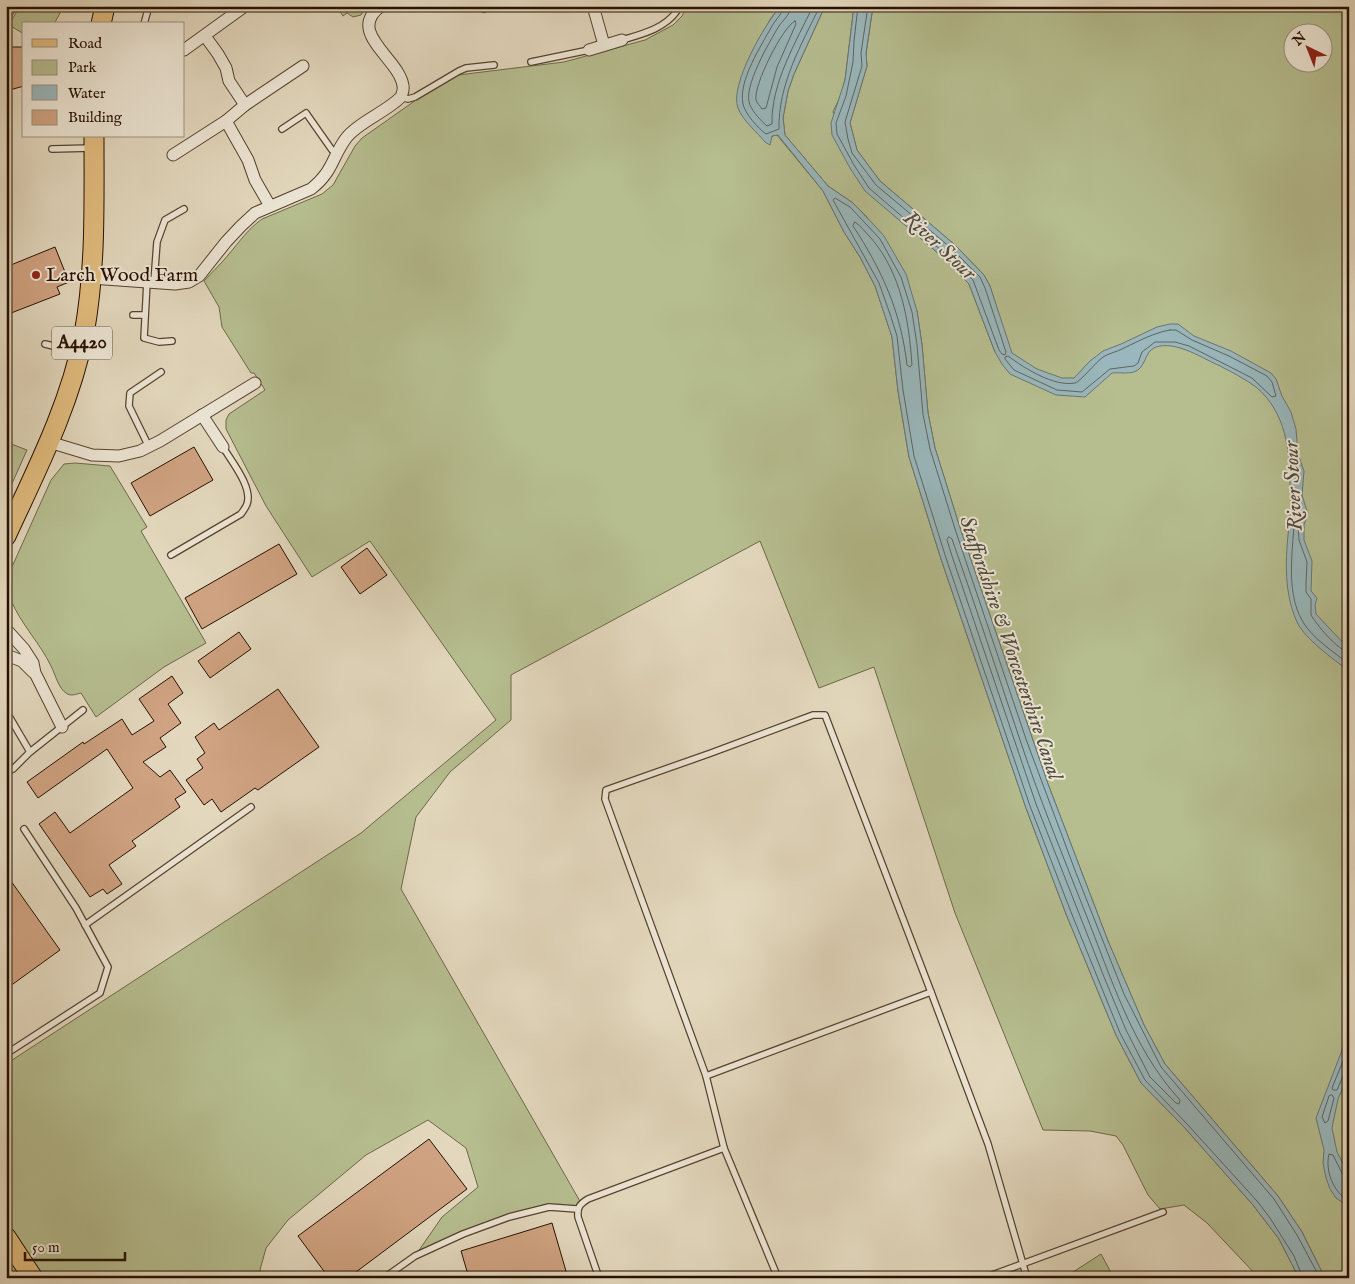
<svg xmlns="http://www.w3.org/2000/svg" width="1355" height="1284" font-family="'IM FELL English',serif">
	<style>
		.green { fill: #b6be90; stroke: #6e6848; fill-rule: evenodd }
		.water { fill: #99b7bc; stroke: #6b7571 }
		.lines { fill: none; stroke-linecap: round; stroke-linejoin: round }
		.shore { stroke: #60645e; stroke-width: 1 }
		.building { fill: #d0a382; stroke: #271100 }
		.lane-casing { stroke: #564330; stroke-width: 8 }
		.street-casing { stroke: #564330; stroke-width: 13 }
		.primary-casing { stroke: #271100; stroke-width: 21 }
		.lane { stroke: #ede6d5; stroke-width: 5.5 }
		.street { stroke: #ede6d5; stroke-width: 11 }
		.primary { stroke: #e2bc7f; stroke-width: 19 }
		.poi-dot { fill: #8f2418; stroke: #ede6d5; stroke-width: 2 }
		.labels { text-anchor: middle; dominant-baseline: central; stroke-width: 4; stroke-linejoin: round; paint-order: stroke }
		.shield { fill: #ede6d5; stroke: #625140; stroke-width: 1 }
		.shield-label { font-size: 19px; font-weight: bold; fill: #271100 }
		.poi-label { font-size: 20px; fill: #271100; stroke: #ede6d5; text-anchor: start }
		.water-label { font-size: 21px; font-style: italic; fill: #4f4b42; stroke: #ede6d5 }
	</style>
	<rect width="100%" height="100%" fill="#e3d8be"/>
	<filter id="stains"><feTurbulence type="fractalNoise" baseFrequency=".004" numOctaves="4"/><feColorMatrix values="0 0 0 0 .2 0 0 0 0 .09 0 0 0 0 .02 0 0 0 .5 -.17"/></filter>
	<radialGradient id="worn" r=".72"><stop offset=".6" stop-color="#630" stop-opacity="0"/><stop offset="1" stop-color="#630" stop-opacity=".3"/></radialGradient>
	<g class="green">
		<path d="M6,6H18L6,27Z"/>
		<path d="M20,6H64L54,24H24V34L9,25Z"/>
		<path d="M336,6H366L361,15L353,17L347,13L343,16Z"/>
		<path d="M687,6H781L771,18L746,65L771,140L772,136L777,135L823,191L844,232L860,257L875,286L892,337L898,391L909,457L941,559L1026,808L1066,914L1116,1035L1141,1083L1184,1127L1253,1205L1279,1239L1299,1278H1259L1207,1223L1184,1205L1160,1209L1148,1195L1123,1145L1116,1136L1090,1131L1043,1130L955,913L874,667L819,688L760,541L511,675V720L450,772L416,817L401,889L581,1203L577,1209L549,1207L509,1217L415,1256L442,1217L478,1187L466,1148L428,1120L366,1155L288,1220L266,1248L260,1270L263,1278H6V1064L361,833L496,720L370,541L312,577L266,506L226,429V420L229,414L265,390L254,373H251L222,327L219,307L204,281C212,272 221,264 229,254C240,241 248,229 262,219L322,194L333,185L355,146L362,138L416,100L458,75L564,62L645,40L673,25L682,16Z"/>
		<path d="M825,6H854L845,80L841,95L833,112L890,212L946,260L969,284L995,352L1006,339L990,286L984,275L955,245L880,181L857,150L850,123L867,66L866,54L873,6H1349V1278H1325L1302,1232L1278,1196L1165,1064L1144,1025L1108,941L1048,784L961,531L935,448L928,413L922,345L917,311L867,217L853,203L828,186L785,135L783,118L788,91L794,74ZM1292,32H1322V62H1292Z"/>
		<path d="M6,442L27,450L6,497Z"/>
		<path d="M75,463L110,466L147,527L141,531L206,643L164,667L96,717L81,693C76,694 71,697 66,693C59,689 55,674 51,666C40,643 20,623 11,600C7,590 9,580 11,569L51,480L64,464Z"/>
		<path d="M1101,1254L1114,1278H1071L1070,1274Z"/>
	</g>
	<g class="water">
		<path d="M781,6H825L794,74L788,91L783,118L785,135L828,186L853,203L876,227L884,236L906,274L917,311L922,345L928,413L935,448L961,531L1048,784L1108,941L1144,1025L1165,1064L1278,1196L1302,1232L1325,1278H1299L1279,1239L1253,1205L1184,1127L1141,1083L1116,1035L1066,914L1026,808L941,559L909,457L898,391L892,337L875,286L860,257L844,232L823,191L778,135L772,136L770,145L765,142C757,132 743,121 738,108C729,86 765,23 781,6Z"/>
		<path d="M854,6H873L866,53L867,66L850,123L857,150L880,181L955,245L984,275L990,286L1012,353L1037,369L1062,378H1074L1090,361L1103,351L1121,344L1157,327L1170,324H1178L1194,336L1231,351L1271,373L1276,379L1282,396L1291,412L1296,429L1298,454L1304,471L1302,495L1308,514L1304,525V540L1312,561L1311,591L1317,598L1315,605L1316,614L1349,649V671C1333,659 1305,639 1297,622C1282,589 1286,551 1290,517C1291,507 1290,497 1290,487C1290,451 1286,412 1256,387C1245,379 1232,372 1220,366C1202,358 1180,343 1160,346C1145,348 1147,363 1138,370C1130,375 1121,372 1112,373L1085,397L1056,395L1010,374L1002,364L995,352L969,284L946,260L865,191L850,168L832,135L831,123L845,80Z"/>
		<path d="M1349,1032V1074L1338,1099L1332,1128L1337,1152L1349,1175V1207L1336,1198L1330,1189L1326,1178L1323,1163L1324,1150L1316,1118Z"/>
	</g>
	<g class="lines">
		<g class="shore">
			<path d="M784,6C783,13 776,19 772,26C761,46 738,81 743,104C745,114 758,128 766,134L779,129C778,85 801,45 820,6"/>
			<path d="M791,6C790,15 784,19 779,26C770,41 742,88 750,105C753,112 761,121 767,126L772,124C771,83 796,42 813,6"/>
			<path d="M858,6L854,41L853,62L846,96L836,123L837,134L854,165L869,188L949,257L973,280L999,350L1002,354L1005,355L1006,352L985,288L980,277L951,248L876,185L852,153L848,139L845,122L862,66L861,53L868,6"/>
			<path d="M795,21L796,24L777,67L766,108L762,109C760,106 757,103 756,100C753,86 783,26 795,21Z"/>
			<path d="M855,222C861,226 866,233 871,238C901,273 909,320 912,365L910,367L907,365C901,312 882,270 853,226Z"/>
			<path d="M1170,330H1176L1192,340L1229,356L1267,376L1272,382L1276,396L1272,397L1252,378L1189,346L1175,342H1155L1142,352L1138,363L1134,366L1110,369L1082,392L1057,390L1014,370L1005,359V357L1008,356C1024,368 1054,387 1075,383C1080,382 1096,362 1103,357C1109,353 1117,352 1124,348C1139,341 1153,333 1170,330Z"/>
			<path d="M949,537L952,539C976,607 998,675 1021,743C1040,800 1063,856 1085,912C1111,977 1132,1048 1180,1100L1179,1104L1176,1103L1150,1077L1126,1030L1104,977L1036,804L952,556L947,540Z"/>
			<path d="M1349,652C1338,651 1317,625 1311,615V599L1306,592V583L1307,562L1299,540L1298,525L1303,514L1300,503L1297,502L1295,504C1295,540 1283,589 1303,622C1313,639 1334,652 1349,664"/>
			<path d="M1349,1046L1332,1088L1333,1090H1337L1343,1076L1349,1074"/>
			<path d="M1332,1095L1334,1098L1328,1121L1325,1123L1322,1117L1329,1096Z"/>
			<path d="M1349,1177L1343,1175L1333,1155L1329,1154C1325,1171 1333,1192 1349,1201"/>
			<path d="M1303,1278L1294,1256L1270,1218L1257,1201L1187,1124L1145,1080L1120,1033L1071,912L1030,806L946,558L914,456L903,390L897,336L890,314L879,283L833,200L835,198L850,207L880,239L901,277L912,312L917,345L923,414L930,449L956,532L1027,742L1076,873L1124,994L1161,1067L1274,1199L1297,1235L1320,1278"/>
		</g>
	</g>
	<g class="building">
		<path d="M6,47H24V86L6,91Z"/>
		<path d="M55,247L69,282L57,287L60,294L6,315V267Z"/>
		<path d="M194,447L213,480L150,516L131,483Z"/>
		<path d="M279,544L297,574L202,629L185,598Z"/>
		<path d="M367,548L387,575L360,594L341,567Z"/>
		<path d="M239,632L251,649L210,678L198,661Z"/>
		<path d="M172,676L183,693L168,704L181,723L160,738L166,747L143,762L160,777L170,770L186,792L175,799L180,807L132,841L136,846L109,865L122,884L107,894L103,889L90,897L39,824L55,812L70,833L133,788L107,749L38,798L27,782L83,742L84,744L122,719L132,735L154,721L139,699Z"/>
		<path d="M278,689L319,747L258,790L255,788L221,812L212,799L204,805L186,780L203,768L197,759L205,753L195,737L214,723L219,730Z"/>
		<path d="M6,874L60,950L6,989Z"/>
		<path d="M429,1139L467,1189L348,1278H329L298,1236Z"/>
		<path d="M552,1223L568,1278H469L461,1251Z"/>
	</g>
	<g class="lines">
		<defs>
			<g id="lane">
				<path d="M484,9L491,6"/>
				<path d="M144,24L149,6"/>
				<path d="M622,40C642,34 664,29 677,11"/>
				<path d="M531,62L589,50"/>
				<path d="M401,97L408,99L415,97L459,71L466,68L494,65"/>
				<path d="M282,129L306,113L332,150L338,152"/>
				<path d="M52,149L92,148"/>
				<path d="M147,282L144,338L159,342L172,341"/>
				<path d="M154,282L157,242L165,220L184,209"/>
				<path d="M133,315H144"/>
				<path d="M45,344L78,352"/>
				<path d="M149,447L129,406L130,393L161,372"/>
				<path d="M171,555L241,514C243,511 246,507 247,504C253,487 231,461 223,447"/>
				<path d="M6,711L30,752"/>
				<path d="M6,772L13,769L30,752L83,710"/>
				<path d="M85,925L251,807"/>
				<path d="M6,1054L100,993L108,967L76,908L24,829"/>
				<path d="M706,1076L931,992"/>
				<path d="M384,1278L415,1256L463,1234L509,1217L549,1207L577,1209"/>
				<path d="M599,1278L578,1217C577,1207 580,1204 588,1199L724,1148"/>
				<path d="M778,1278L724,1148L706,1076L605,799L606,790L711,753L813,715H825L931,992L988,1144L1027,1278"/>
				<path d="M984,1278L1163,1212"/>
			</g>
			<g id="street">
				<path d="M593,6L604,45"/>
				<path d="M205,36L218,54L226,68L229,81L245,105"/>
				<path d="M184,50L245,6"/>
				<path d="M589,50L622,40"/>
				<path d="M226,121L248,160L255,180L270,206"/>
				<path d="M173,155L226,121L245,105L303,66"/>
				<path d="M91,278L175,284L189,282L199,276L226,242L241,226L255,213L311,189C334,171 332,156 347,137C359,122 386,112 401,97C402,94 404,90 403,86C400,59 345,32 381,6"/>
				<path d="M202,415L223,447"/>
				<path d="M49,442L92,455L119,456L140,451L160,441L255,383"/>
				<path d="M6,629L24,649L33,663L35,673L62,727"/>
				<path d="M6,655L22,661L33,672"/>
			</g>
			<g id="primary">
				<path d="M101,24L105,6"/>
				<path d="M6,536C36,471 70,405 84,334C96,269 94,201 94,136"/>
				<path d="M6,1237L33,1278"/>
			</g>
		</defs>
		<use href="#lane" class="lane-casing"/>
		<use href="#street" class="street-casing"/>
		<use href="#primary" class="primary-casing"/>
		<use href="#lane" class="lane"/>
		<use href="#street" class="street"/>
		<use href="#primary" class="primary"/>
	</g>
	<circle class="poi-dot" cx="36" cy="275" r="5"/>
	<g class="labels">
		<rect class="shield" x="52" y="326.5" width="60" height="33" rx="4"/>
		<g class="shield-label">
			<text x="82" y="343">A4420</text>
		</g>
		<g class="poi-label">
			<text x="46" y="275">Larch Wood Farm</text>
		</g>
		<g class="water-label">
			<text transform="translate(939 246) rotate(43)">River Stour</text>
			<text transform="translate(1294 486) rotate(-93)">River Stour</text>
			<text transform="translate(1010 648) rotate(71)">Staffordshire &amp; Worcestershire Canal</text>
		</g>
	</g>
	<rect width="1355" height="1284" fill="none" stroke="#e3d8be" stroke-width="25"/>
	<rect x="8" y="8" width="1340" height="1269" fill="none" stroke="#271100" stroke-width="2.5"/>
	<rect x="12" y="12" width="1330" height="1259" fill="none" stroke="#271100"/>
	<rect x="22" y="22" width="162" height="115" fill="#ede6d5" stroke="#9e9180"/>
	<rect x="32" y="39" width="25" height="8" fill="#e2bc7f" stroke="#9e9180"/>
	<text x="68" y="48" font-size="15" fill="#271100">Road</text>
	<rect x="32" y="60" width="25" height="15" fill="#b6be90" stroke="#9e9180"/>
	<text x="68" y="72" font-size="15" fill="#271100">Park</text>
	<rect x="32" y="85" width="25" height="15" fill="#99b7bc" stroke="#9e9180"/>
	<text x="68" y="98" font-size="15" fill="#271100">Water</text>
	<rect x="32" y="110" width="25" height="15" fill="#d0a382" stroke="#9e9180"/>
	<text x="68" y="122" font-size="15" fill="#271100">Building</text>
	<g transform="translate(1308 48) rotate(317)"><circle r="24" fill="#ede6d5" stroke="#9e9180"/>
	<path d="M0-4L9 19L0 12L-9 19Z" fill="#8f2418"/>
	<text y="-8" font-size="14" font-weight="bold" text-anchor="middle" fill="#271100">N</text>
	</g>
	<path d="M25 1252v8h100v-8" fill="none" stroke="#271100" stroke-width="2.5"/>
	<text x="32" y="1252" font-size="15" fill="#271100" stroke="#ede6d5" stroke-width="4" paint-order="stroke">50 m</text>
	<rect width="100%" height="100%" filter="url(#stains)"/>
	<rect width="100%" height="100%" fill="url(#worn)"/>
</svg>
